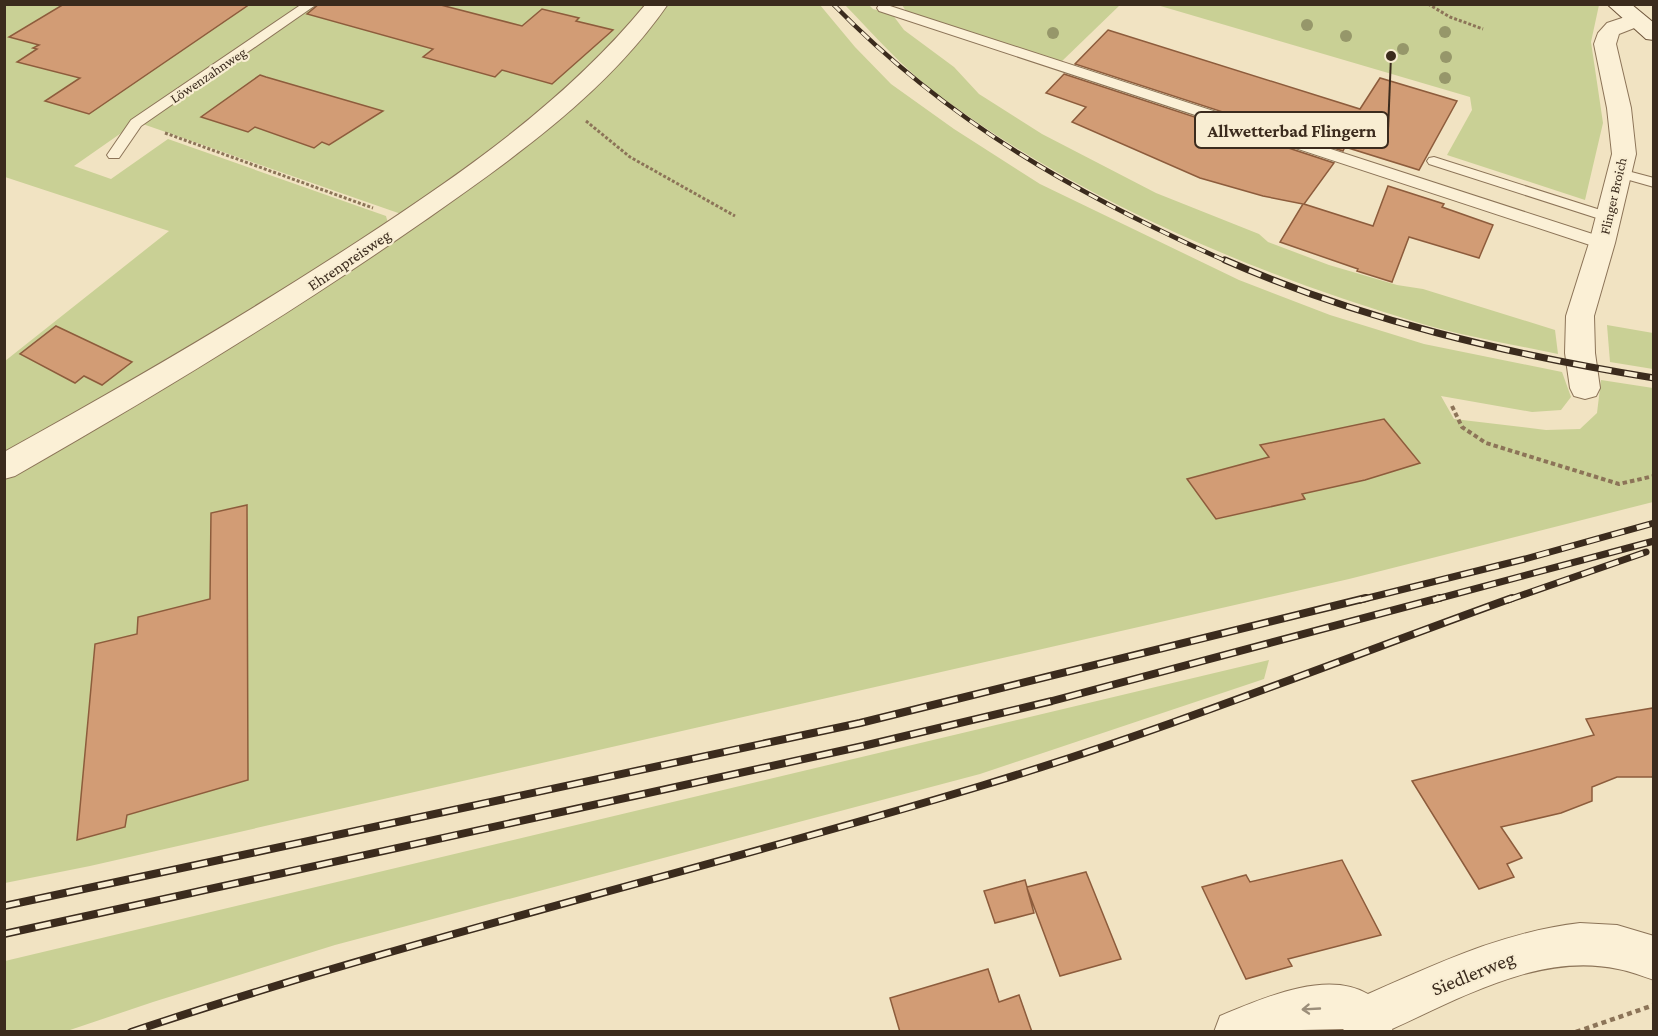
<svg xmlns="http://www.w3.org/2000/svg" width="1658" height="1036" font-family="'Crimson Pro',serif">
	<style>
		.green { fill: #c9d095 }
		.building { fill: #d29c75; stroke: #8d5c3c; stroke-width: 1.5 }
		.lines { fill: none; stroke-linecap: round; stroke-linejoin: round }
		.lane-casing { stroke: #8c7458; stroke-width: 2 }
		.street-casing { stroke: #8c7458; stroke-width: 2 }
		.secondary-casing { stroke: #6e553b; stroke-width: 2 }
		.path-far2 { stroke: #8c7458; stroke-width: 3; stroke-dasharray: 3 2; stroke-linecap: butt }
		.path-far1 { stroke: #8c7458; stroke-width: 4; stroke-dasharray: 4.5 3; stroke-linecap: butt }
		.path { stroke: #8c7458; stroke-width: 4.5; stroke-dasharray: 5 4; stroke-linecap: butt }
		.lane { fill: #fbf0d6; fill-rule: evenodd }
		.street { fill: #fbf0d6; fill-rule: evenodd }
		.secondary { fill: #fbf0d6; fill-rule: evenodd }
		.rail-far2-casing { stroke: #3b2b1d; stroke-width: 4.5 }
		.rail-far1-casing { stroke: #3b2b1d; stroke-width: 7 }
		.rail-casing { stroke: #3b2b1d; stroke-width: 8 }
		.rail-far2 { stroke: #f8edd2; stroke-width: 3; stroke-dasharray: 10; stroke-linecap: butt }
		.rail-far1 { stroke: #f8edd2; stroke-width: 4.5; stroke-dasharray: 13; stroke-linecap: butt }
		.rail { stroke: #f8edd2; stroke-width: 5; stroke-dasharray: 16; stroke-linecap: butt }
		.tree { fill: #96976a }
		.oneway { stroke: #9b8e7a }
		.labels { text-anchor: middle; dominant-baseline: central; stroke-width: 4.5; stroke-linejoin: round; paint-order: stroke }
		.far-street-label { font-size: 14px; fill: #3b2b1d; stroke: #f8edd2 }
		.street-label { font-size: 16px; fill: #3b2b1d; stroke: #f8edd2 }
		.near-street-label { font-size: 20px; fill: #3b2b1d; stroke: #f8edd2 }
		.leader { fill: none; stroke: #3b2b1d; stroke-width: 2 }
		.callout-dot { fill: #3b2b1d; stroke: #f8edd2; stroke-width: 2 }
		.callout { fill: #f8edd2; stroke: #3b2b1d; stroke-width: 2 }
		.callout-label { font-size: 18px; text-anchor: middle; font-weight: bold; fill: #3b2b1d }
	</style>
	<rect width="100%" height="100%" fill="#f1e3c2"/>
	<g class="green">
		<path d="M5,5H654L571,92L404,215L137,122L74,166L111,179L168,139L386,216L389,227L5,461V361L169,231L5,177Z"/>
		<path d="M661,5H820L855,47L891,84L954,129L1040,184L1239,280L1330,315L1424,344L1562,372L1571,397L1561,410L1532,412L1441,396L1454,419L1546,430L1580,429L1597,413L1601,380L1653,388V502L1349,579L90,866L5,883V475L528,139Z"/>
		<path d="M845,5H869L873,9L892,14L904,30L954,67L979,94L1042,134L1156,193L1259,234L1268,242L1329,265L1397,285L1423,289L1555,330L1558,354C1511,344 1462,336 1416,322C1251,273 1074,197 936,93C902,67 874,35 845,5Z"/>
		<path d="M902,5H1120L1060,63L908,14Z"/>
		<path d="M1157,5H1599L1591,42L1603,123L1585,200L1447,155L1472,110L1470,97Z"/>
		<path d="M1607,325L1653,333V369L1610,362Z"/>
		<path d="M1269,660L1264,679L980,774L335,945L153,1002L67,1031H5V961Z"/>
	</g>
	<g class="building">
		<path d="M64,4H250L89,114L45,101L80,78L17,62L37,49L33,48L39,45L9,37Z"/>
		<path d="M319,4H437L522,26L542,9L579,18L576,21L613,30L552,84L502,70L495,77L423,57L433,49L307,14Z"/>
		<path d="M1108,30L1360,109L1380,78L1457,101L1419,170L1345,147L1343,151L1075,64Z"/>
		<path d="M1064,74L1334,163L1304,204L1373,226L1388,186L1444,204L1442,207L1493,225L1479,258L1409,237L1392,282L1357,271L1358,269L1280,242L1303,204L1263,196L1200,178L1072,122L1086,107L1046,93Z"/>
		<path d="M260,75L266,77L383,111L329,145L322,142L314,148L255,127L248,132L201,117Z"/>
		<path d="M56,326L132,362L102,385L84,376L75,383L20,354Z"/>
		<path d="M1384,419L1420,463L1365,480L1302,494L1305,499L1216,519L1187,479L1269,457L1260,445Z"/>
		<path d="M247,505L248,780L127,815L125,827L77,840L95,644L137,634L138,617L210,599L211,513Z"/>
		<path d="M1653,708V777H1617L1592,787V801L1561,813L1501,827L1522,858L1507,864L1514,877L1479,889L1412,781L1594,735L1586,719Z"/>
		<path d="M1342,860L1381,935L1288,959L1292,966L1246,979L1202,887L1246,875L1250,882Z"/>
		<path d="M1086,872L1121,959L1060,976L1027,888L1034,913L995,923L984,891L1025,880L1027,887Z"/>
		<path d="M988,969L999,1002L1019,995L1032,1032H900L890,998Z"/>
	</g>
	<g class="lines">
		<defs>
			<g id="lane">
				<path d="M302,4H317L141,126L119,158H109L107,155L131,120Z"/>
				<path d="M879,5H887L1608,239L1610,243L1602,248L1596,247L879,11L877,8Z"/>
				<path d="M1434,157L1613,214L1616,217L1613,220H1603L1429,164L1427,161L1429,158Z"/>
				<path d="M1620,169L1654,178V187L1615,176L1613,173L1615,170Z"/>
			</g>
			<g id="street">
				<path d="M646,4H668C606,94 512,159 424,221C292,313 155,396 15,476L4,479V452C125,385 244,316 360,240C464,172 566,101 646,4Z"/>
				<path d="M1634,14L1642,15L1645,20L1642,25L1619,34L1616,44L1631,108L1636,154L1615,243L1594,316L1595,353L1600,388L1596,396L1585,399L1574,396L1570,388L1565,353L1566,316L1589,243L1612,154L1607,108L1594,44L1598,33L1607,23Z"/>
				<path d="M1580,923L1617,925L1654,936V980C1642,976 1630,971 1618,969C1540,952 1461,998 1392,1029L1393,1032H1346L1343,1029L1214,1032L1220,1016C1261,999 1326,969 1368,994C1439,963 1503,932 1580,923Z"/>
			</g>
			<path id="secondary" d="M1607,4H1631L1654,23V40L1646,39Z"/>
		</defs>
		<use href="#lane" class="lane-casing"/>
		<use href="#street" class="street-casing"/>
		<use href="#secondary" class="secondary-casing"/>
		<g class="path-far2">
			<path d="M1428,4L1450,17L1483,29"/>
			<path d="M586,121L630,157L735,216"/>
			<path d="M165,133L373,208"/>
		</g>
		<path class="path-far1" d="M1452,406L1462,427L1486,443L1619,484L1654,476"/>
		<path class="path" d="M1576,1032L1654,1005"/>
		<use href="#lane" class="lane"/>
		<use href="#street" class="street"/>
		<use href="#secondary" class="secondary"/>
		<defs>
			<path id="rail-far2" d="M833,4C949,123 1078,195 1228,262"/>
			<g id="rail-far1">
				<path d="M1225,260C1362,320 1507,354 1654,378"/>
				<path d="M1360,600L1525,559L1654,523"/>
				<path d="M1433,600L1654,541"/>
				<path d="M1508,600L1646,552"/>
			</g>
			<g id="rail">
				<path d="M4,906L860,723L1366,598"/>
				<path d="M4,934L863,746L1052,701L1439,598"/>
				<path d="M131,1032C412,938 700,871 984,785C1163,731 1337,661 1512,598"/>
			</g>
		</defs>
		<use href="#rail-far2" class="rail-far2-casing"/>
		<use href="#rail-far1" class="rail-far1-casing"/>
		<use href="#rail" class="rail-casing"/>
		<use href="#rail-far2" class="rail-far2"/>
		<use href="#rail-far1" class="rail-far1"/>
		<use href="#rail" class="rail"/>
	</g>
	<g class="tree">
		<circle cx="1307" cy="25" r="6"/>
		<circle cx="1445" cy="32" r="6"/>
		<circle cx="1053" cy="33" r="6"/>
		<circle cx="1346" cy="36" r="6"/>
		<circle cx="1403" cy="49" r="6"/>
		<circle cx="1446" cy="57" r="6"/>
		<circle cx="1445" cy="78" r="6"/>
	</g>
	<defs><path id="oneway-shaft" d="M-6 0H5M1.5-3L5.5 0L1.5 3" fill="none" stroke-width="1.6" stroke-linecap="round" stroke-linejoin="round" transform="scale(1.5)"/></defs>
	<use class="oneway" href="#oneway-shaft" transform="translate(1311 1009) rotate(177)"/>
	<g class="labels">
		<g class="far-street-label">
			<text transform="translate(208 75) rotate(-34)">Löwenzahnweg</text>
			<text transform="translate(1613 196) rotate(-77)">Flinger Broich</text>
		</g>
		<g class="street-label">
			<text transform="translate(349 260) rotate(-34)">Ehrenpreisweg</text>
		</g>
		<g class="near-street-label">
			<text transform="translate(1473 973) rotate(-22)">Siedlerweg</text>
		</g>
	</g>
	<path class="leader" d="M1391 56L1388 130"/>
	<circle class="callout-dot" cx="1391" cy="56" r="6"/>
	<rect class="callout" x="1195" y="112" width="193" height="36" rx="6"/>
	<g class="callout-label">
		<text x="1292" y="137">Allwetterbad Flingern</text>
	</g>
	<rect width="1658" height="1036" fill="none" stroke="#3b2b1d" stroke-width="12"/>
</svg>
